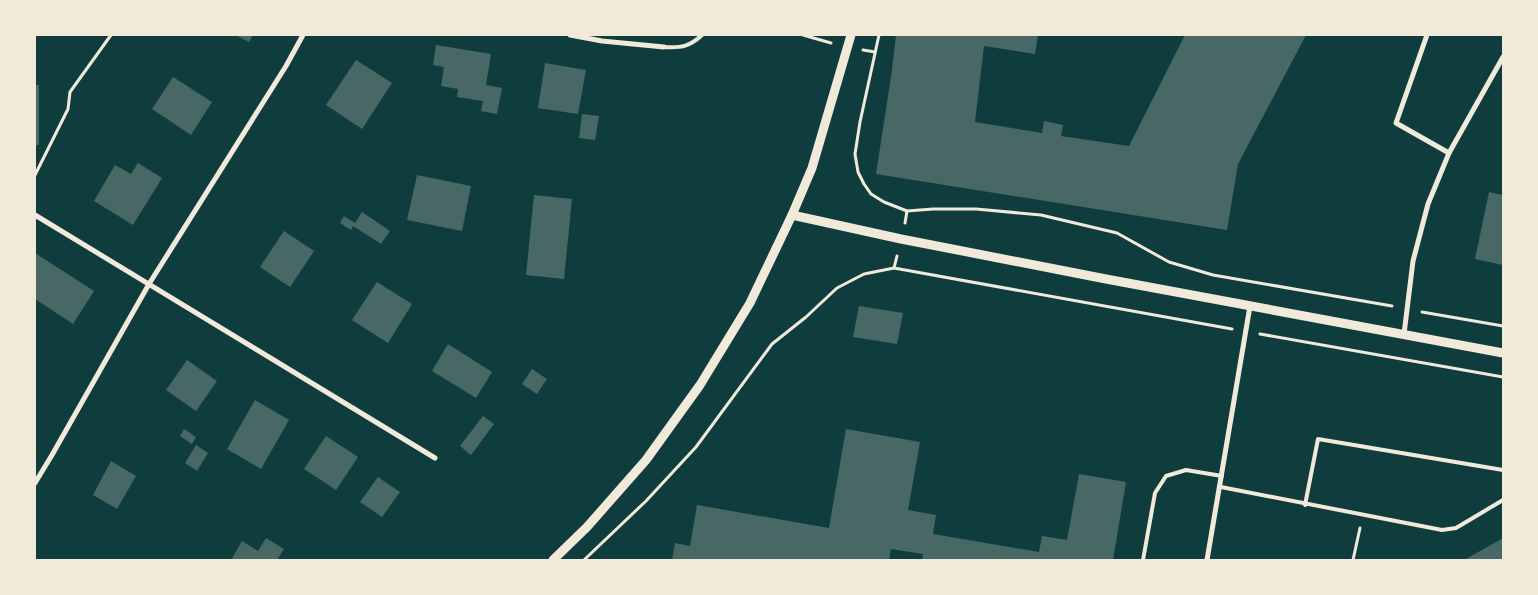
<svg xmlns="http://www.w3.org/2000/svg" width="1538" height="595" font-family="'IBM Plex Sans',sans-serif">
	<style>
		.building { fill: #486865 }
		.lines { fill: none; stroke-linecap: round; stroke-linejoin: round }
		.path { stroke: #f1e9da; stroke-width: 3 }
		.service { stroke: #f1e9da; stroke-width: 4 }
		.minor { stroke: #f1e9da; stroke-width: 5 }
		.tertiary { stroke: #f1e9da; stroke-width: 9 }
	</style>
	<rect width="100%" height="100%" fill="#0f3d3e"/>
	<g class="building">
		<path d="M235,35H253L249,42Z"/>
		<path d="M896,35H1038L1035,54L984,46L975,122L1042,133L1044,121L1063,125L1061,136L1129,146L1185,35H1306L1238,164L1227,230L876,174L892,70Z"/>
		<path d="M436,45L491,54L486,85L502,88L497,114L481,111L483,101L457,97L458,89L441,86L444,67L433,65Z"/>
		<path d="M356,60L392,83L362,129L326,105Z"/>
		<path d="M545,63L586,70L578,114L538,108Z"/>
		<path d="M173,77L212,102L191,135L152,109Z"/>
		<rect x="35" y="85" width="4" height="60"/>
		<path d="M582,114L599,116L595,140L579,138Z"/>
		<path d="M138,163L162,178L133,225L94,201L115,165L131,174Z"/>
		<path d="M417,175L471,186L462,231L407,220Z"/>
		<path d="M1489,192L1503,195V265L1475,259Z"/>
		<path d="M534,195L572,199L564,279L526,275Z"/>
		<path d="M362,212L390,231L381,244L353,226L351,230L340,223L344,216L355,223Z"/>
		<path d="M284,231L314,251L290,287L260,267Z"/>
		<path d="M35,253L94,291L73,324L35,299Z"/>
		<path d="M377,282L412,304L388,343L352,320Z"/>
		<path d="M859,306L903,313L897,344L853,337Z"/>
		<path d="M448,344L492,372L476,398L432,371Z"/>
		<path d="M187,360L217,381L196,411L166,390Z"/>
		<path d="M532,369L547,379L537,394L522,384Z"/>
		<path d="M255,400L289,420L261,469L227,449Z"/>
		<path d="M483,416L494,424L471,455L460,446Z"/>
		<path d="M184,429L196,437L192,444L180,436Z"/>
		<path d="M846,429L920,442L908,510L936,515L933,534L1039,552L1042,536L1067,540L1079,474L1126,482L1113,560H922L923,554L891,549L889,560H672L675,543L690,546L697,505L829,528Z"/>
		<path d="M326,436L358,457L336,490L304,469Z"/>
		<path d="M196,445L208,453L197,471L185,463Z"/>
		<path d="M111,461L136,476L117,509L93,495Z"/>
		<path d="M378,477L400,492L382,517L360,502Z"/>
		<path d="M266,538L284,549L277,560H231L242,541L258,551Z"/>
		<path d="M1503,538V560H1464L1473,555Z"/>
	</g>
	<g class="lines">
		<g class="path">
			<path d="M803,35L831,43"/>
			<path d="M879,35L860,122L855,154L858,172L864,184L871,194L884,202L907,211L933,209H976L1041,215L1117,233L1169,262L1213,275L1392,306"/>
			<path d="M863,50L875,52"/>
			<path d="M35,175L68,109L70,92L111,35"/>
			<path d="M905,223L907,211"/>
			<path d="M894,268L1232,329"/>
			<path d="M1422,312L1503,326"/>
			<path d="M1260,334L1503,377"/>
			<path d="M584,560L646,501L696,447L772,344L806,317L837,288L864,274L894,268L897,256"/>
			<path d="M1353,560L1360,528"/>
		</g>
		<g class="service">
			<path d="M664,47C681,48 689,47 702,35"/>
			<path d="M1221,487L1442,530L1456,528L1503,500"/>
			<path d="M1305,505L1318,439L1503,470"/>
			<path d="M1143,560L1155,493L1166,476L1186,470L1222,476"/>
		</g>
		<g class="minor">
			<path d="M570,35L602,41L664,47"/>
			<path d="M1427,35L1396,123L1449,153"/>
			<path d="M35,215L435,458"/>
			<path d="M1404,334L1413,261L1428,204L1449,153L1503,57"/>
			<path d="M35,483L52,455L149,284L286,66L303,35"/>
			<path d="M1207,560L1250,306"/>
		</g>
		<g class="tertiary">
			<path d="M792,215L901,239L1106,279L1503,353"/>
			<path d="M553,560L587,527L646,460L700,385L750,303L792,215L812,168L851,35"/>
		</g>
	</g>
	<rect width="1538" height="595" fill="none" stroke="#f1e9da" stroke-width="72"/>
</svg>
